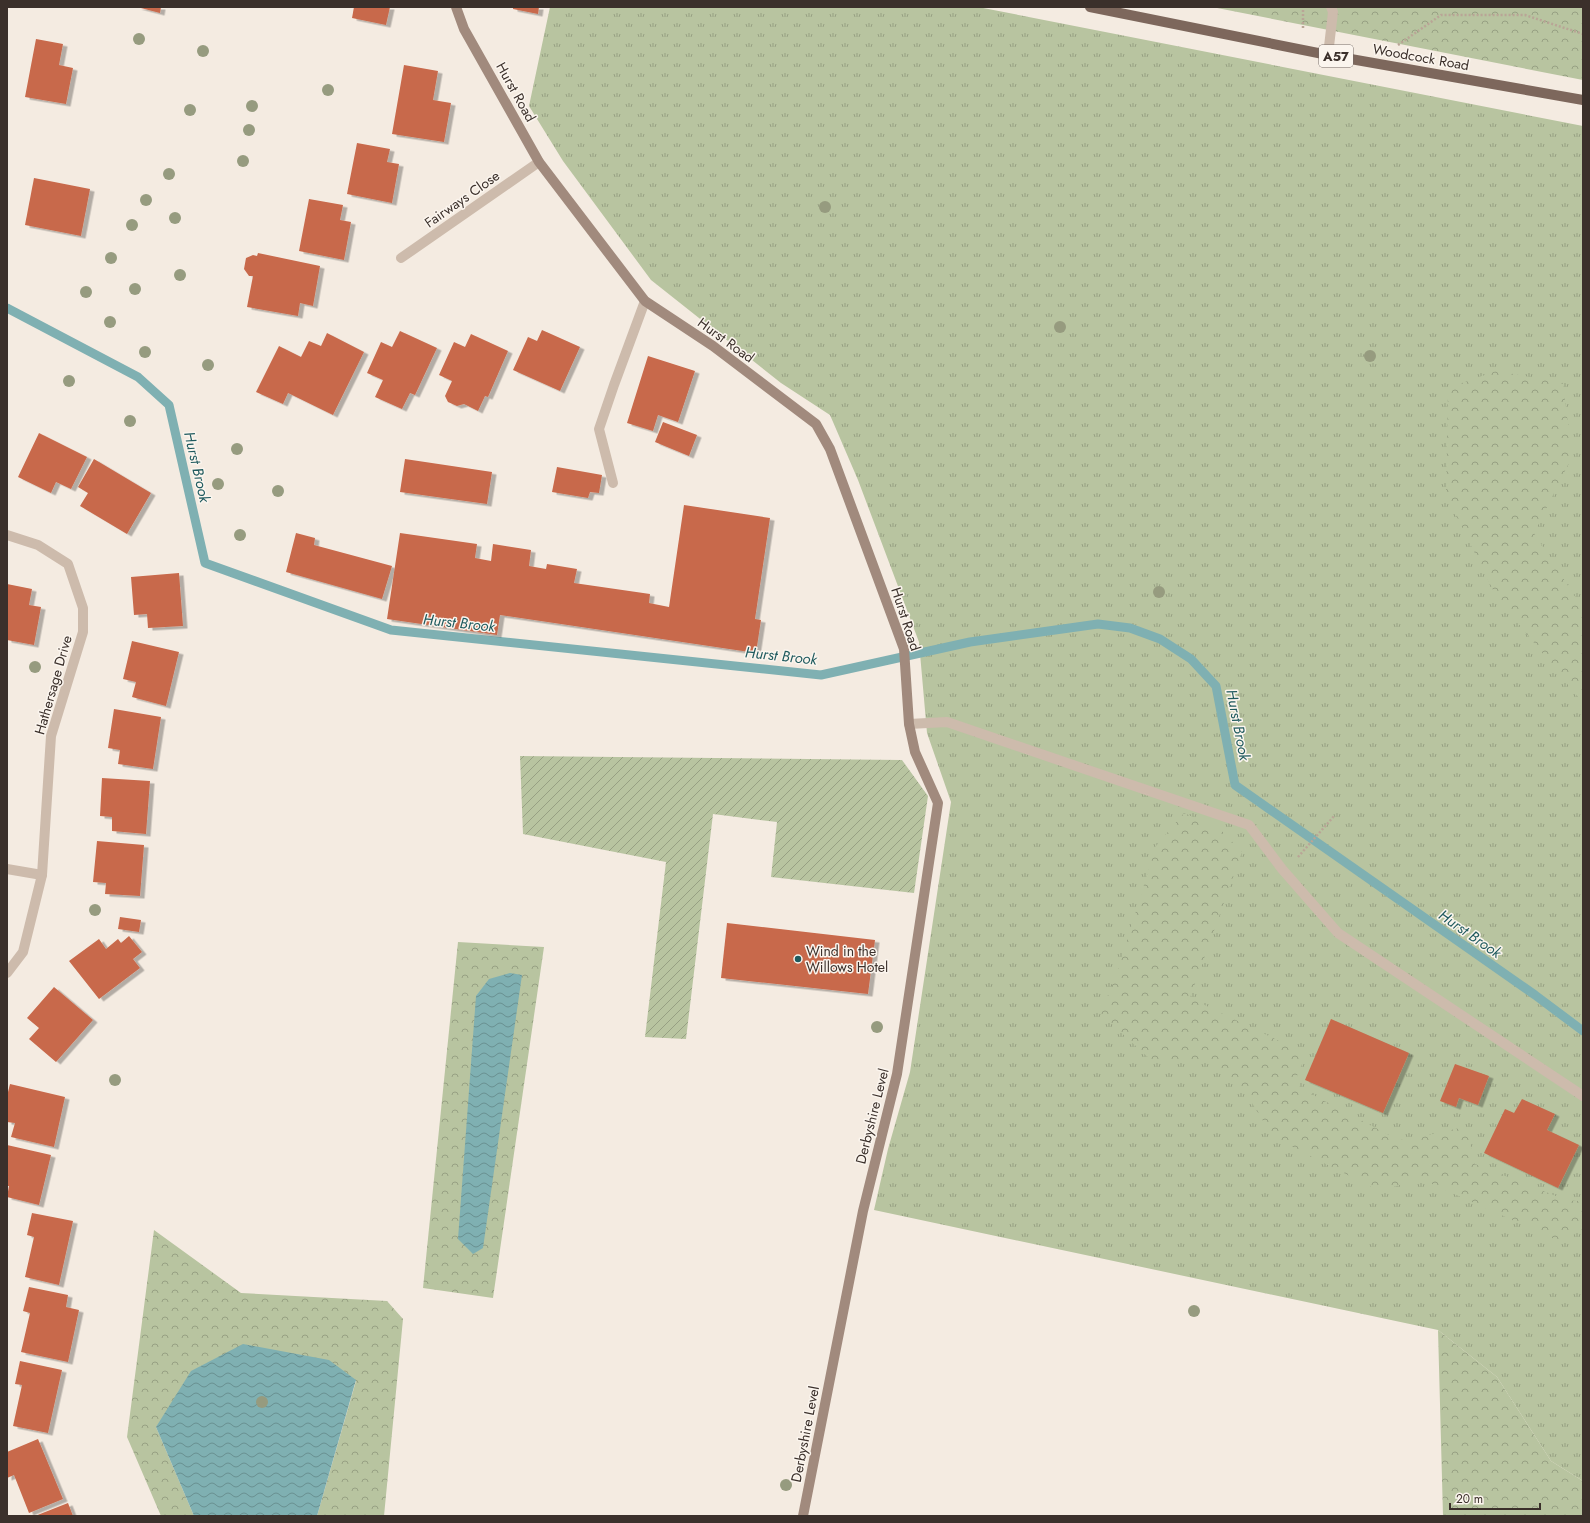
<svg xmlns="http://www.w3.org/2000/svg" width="1590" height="1523" font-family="Jost,sans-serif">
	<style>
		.grass { fill: url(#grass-tufts) }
		.forest { fill: url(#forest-crowns) }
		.garden { fill: url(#garden-furrows) }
		.water { fill: url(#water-waves) }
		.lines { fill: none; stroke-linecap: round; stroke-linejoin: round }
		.stream { stroke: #7fb0b2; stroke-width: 9 }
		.building { fill: #c8694b; filter: url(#shadow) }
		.path { stroke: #b9a596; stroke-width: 2.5; stroke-dasharray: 2 2; stroke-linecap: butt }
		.lane { stroke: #cdbbac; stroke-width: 10 }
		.street { stroke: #cdbbac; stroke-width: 10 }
		.secondary { stroke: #a18a7d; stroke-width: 10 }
		.primary { stroke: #7d675c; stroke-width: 10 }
		.tree { fill: #969b7f }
		.poi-dot { fill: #1f5a5e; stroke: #fbf5ee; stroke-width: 1.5 }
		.labels { text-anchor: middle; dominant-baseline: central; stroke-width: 3; stroke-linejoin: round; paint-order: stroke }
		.shield { fill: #fbf5ee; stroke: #756b66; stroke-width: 1 }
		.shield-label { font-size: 13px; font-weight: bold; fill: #3b302b }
		.street-label { font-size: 14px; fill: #3b302b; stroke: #fbf5ee }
		.poi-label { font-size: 14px; fill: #3b302b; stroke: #fbf5ee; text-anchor: start }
		.water-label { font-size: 15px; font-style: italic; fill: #1f5a5e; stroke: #fbf5ee }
	</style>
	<defs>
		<pattern id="grass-tufts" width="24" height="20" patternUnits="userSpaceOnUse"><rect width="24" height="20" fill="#b8c4a0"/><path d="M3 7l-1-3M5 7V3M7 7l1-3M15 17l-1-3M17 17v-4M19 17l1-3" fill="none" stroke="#97a083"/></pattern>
		<pattern id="forest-crowns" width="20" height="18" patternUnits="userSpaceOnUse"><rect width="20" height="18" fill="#b8c4a0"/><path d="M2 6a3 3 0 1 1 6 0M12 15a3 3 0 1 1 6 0" fill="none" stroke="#97a083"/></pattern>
		<pattern id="garden-furrows" width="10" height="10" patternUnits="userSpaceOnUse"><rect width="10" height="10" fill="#b8c4a0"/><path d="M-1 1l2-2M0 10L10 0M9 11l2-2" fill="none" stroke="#97a083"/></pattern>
		<pattern id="water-waves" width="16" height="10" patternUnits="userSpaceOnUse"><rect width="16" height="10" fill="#7fb0b2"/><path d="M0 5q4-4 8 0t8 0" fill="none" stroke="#699091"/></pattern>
		<filter id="shadow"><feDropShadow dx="4.5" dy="2.5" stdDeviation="0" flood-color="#0004"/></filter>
	</defs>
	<rect width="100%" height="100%" fill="#f4ebe1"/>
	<path class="grass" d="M550,7H978L1583,126V1481L1551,1461L1497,1377L1438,1330L874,1210L888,1149L910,1072L951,802L927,733L919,642L858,480L830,415L781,383L651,280L563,161L529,106Z"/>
	<g class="forest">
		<path d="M1212,7H1583V80Z"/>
		<path d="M1496,371L1563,383L1572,457L1534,533L1583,609V703L1496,596L1446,495L1448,388Z"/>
		<path d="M1184,813L1220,829L1242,852L1190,998L1306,1054L1297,1076L1300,1088L1391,1136L1409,1142L1428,1135L1460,1128L1469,1139L1475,1164L1566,1200L1577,1201L1583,1198V1229L1561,1242L1421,1179L1379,1191L1273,1137L1244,1090L1210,1062L1151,1060L1100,1013L1115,979L1156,846Z"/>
		<path d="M458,942L544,947L493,1298L423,1288Z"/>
		<path d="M154,1230L241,1293L387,1301L403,1319L384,1516H317L356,1381L156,1427L194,1516H161L127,1437Z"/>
		<path d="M1438,1330L1497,1377L1551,1461L1583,1481V1516H1443Z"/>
	</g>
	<path class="garden" d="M520,756L902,760L928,796L914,893L771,877L777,822L713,814L686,1039L645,1037L666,862L523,834Z"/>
	<g class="water">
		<path d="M510,973L522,975L483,1248L473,1254L458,1239L476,996L489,979Z"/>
		<path d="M243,1344L329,1360L356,1380L317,1516H194L156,1427L191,1371Z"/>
	</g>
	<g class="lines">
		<path class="stream" d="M7,308L138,377L169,405L205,563L391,630L821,675L970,642L1098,624L1130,628L1160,639L1191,659L1216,686L1235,785L1535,995L1583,1031"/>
	</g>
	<g class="building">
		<path d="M137,7H161L160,13Z"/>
		<path d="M354,7H390L386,25L352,18Z"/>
		<path d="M513,7H539L538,14L513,9Z"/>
		<path d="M36,39L63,44L59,65L73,68L66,104L25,97Z"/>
		<path d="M404,65L438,71L433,100L451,103L444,142L392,134Z"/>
		<path d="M357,143L390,149L387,162L399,164L392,203L347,194Z"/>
		<path d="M34,178L90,189L81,236L25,225Z"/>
		<path d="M309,199L343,205L340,220L351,222L344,260L299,251Z"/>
		<path d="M258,253L320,266L313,306L300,303L298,316L247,307L253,276H249L244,269L246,258L253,255L257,256Z"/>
		<path d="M542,330L580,347L560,391L513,370L528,337L537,341Z"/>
		<path d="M400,331L437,348L415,395L410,393L402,409L375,397L383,380L367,373L381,342L392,347Z"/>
		<path d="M327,333L364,352L333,415L288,393L283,404L256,392L279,346L301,357L309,341L321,346Z"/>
		<path d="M471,334L508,351L488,397L485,396L478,411L464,404L457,406L448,402L445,396L452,381L439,375L454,342L465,347Z"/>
		<path d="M648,356L695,371L678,422L658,415L653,431L627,423Z"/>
		<path d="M663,422L697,435L689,456L655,442Z"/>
		<path d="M39,433L87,457L71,489L56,482L51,493L18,477Z"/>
		<path d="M94,459L151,493L127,534L80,506L88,493L78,487Z"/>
		<path d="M405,459L492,472L487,504L400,492Z"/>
		<path d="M557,467L602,475L599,493L590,492L588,498L552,492Z"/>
		<path d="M684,505L770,518L755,619L761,620L756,653L500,615L497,635L387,619L400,533L477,544L475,558L491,561L493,544L531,550L529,566L546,569L547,564L577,569L574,583L650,594L649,603L669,607Z"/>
		<path d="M296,533L315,538L314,545L392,566L382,599L286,572Z"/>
		<path d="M179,573L183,626L148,628L147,614L134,615L131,577Z"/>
		<path d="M7,584L32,589L29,605L41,607L34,645L7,640Z"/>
		<path d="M132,641L179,652L166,706L132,697L136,682L123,679Z"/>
		<path d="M114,709L161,717L153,769L118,764L120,750L108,748Z"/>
		<path d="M102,778L150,781L146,834L112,831V817L100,816Z"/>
		<path d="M97,841L144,845L140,896L105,894L106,883L93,882Z"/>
		<path d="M120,917L141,920L139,932L118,929Z"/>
		<path d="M727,923L875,940L868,994L721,978Z"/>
		<path d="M129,936L142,952L133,959L140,968L99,999L69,961L99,939L106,949L118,939L121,943Z"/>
		<path d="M54,987L93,1020L56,1062L29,1039L39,1028L27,1018Z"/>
		<path d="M1331,1019L1409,1053L1383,1113L1305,1080Z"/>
		<path d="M1455,1064L1489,1076L1478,1105L1459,1098L1456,1107L1440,1101Z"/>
		<path d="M10,1084L65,1097L54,1147L11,1137L15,1123L7,1122V1096Z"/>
		<path d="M1522,1099L1555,1114L1547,1130L1579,1145L1558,1188L1484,1153L1505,1109L1514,1113Z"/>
		<path d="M7,1145L51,1155L39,1205L7,1197L9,1186H7Z"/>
		<path d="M32,1213L73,1221L59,1285L25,1277L34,1237L27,1235Z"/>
		<path d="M29,1287L68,1295L66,1307L79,1310L68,1362L21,1352L30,1313L23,1311Z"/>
		<path d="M20,1361L62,1370L48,1433L13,1426L22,1385L15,1384Z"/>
		<path d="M38,1439L63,1499L29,1513L14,1475L7,1478V1452Z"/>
		<path d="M68,1503L73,1516H35Z"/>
	</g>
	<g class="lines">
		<g class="path">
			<path d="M1303,28V7"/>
			<path d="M1398,45L1441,15H1525L1583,34"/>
			<path d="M1298,857L1335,815"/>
		</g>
		<g class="lane">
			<path d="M1328,55L1333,12L1331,7"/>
			<path d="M613,483L599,429L614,385L645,301"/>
			<path d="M909,724L947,722L1249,825L1282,869L1338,933L1583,1096"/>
		</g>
		<g class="street">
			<path d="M401,258L539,162"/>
			<path d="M7,535L38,545L68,564L83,608V632L51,736L42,875L23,952L7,973"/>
			<path d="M7,869L42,875"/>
		</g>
		<path class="secondary" d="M456,7L464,29L539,162L645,301L713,346L816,424L830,449L904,649L909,724L915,752L938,803L897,1074L863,1211L803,1516"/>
		<path class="primary" d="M1090,7L1328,55L1583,100"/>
	</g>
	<g class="tree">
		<circle cx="139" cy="39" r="6"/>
		<circle cx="203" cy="51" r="6"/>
		<circle cx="328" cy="90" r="6"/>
		<circle cx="252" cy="106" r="6"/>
		<circle cx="190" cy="110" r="6"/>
		<circle cx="249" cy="130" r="6"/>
		<circle cx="243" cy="161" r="6"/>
		<circle cx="169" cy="174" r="6"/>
		<circle cx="146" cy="200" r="6"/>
		<circle cx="825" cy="207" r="6"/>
		<circle cx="175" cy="218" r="6"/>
		<circle cx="132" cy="225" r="6"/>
		<circle cx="111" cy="258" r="6"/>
		<circle cx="180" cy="275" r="6"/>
		<circle cx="135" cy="289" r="6"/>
		<circle cx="86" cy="292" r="6"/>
		<circle cx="110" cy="322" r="6"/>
		<circle cx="1060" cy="327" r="6"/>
		<circle cx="145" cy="352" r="6"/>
		<circle cx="1370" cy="356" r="6"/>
		<circle cx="208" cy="365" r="6"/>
		<circle cx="69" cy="381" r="6"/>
		<circle cx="130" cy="421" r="6"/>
		<circle cx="237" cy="449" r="6"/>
		<circle cx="218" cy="484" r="6"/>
		<circle cx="278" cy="491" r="6"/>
		<circle cx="240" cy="535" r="6"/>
		<circle cx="1159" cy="592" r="6"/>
		<circle cx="35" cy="667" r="6"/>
		<circle cx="95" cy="910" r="6"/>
		<circle cx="877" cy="1027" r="6"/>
		<circle cx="115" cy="1080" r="6"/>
		<circle cx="1194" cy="1311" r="6"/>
		<circle cx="262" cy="1402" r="6"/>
		<circle cx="786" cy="1485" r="6"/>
	</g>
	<circle class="poi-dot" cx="798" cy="959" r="4"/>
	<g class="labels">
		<rect class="shield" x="1319" y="45" width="34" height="22" rx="3"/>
		<g class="shield-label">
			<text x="1336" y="56">A57</text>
		</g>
		<g class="street-label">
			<text transform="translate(1421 57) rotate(10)">Woodcock Road</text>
			<text transform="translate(516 92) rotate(61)">Hurst Road</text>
			<text transform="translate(462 199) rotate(-35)">Fairways Close</text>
			<text transform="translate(726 340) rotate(36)">Hurst Road</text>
			<text transform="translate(906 619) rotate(72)">Hurst Road</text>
			<text transform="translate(53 685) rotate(-74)">Hathersage Drive</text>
			<text transform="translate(872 1116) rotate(-76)">Derbyshire Level</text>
			<text transform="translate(805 1434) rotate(-79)">Derbyshire Level</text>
		</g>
		<g class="poi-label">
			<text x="806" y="951">Wind in the<tspan x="806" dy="16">Willows Hotel</tspan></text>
		</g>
		<g class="water-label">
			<text transform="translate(197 467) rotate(77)">Hurst Brook</text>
			<text transform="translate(459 623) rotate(6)">Hurst Brook</text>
			<text transform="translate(781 656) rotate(6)">Hurst Brook</text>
			<text transform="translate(1238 725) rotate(79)">Hurst Brook</text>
			<text transform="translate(1470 934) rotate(35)">Hurst Brook</text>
		</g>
	</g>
	<rect width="1590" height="1523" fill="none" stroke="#3b302b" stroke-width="16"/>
	<path d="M1450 1503v6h90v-6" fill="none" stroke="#3b302b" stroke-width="2"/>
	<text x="1456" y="1503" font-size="12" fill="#3b302b" stroke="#fbf5ee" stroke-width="3" paint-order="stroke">20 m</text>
</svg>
